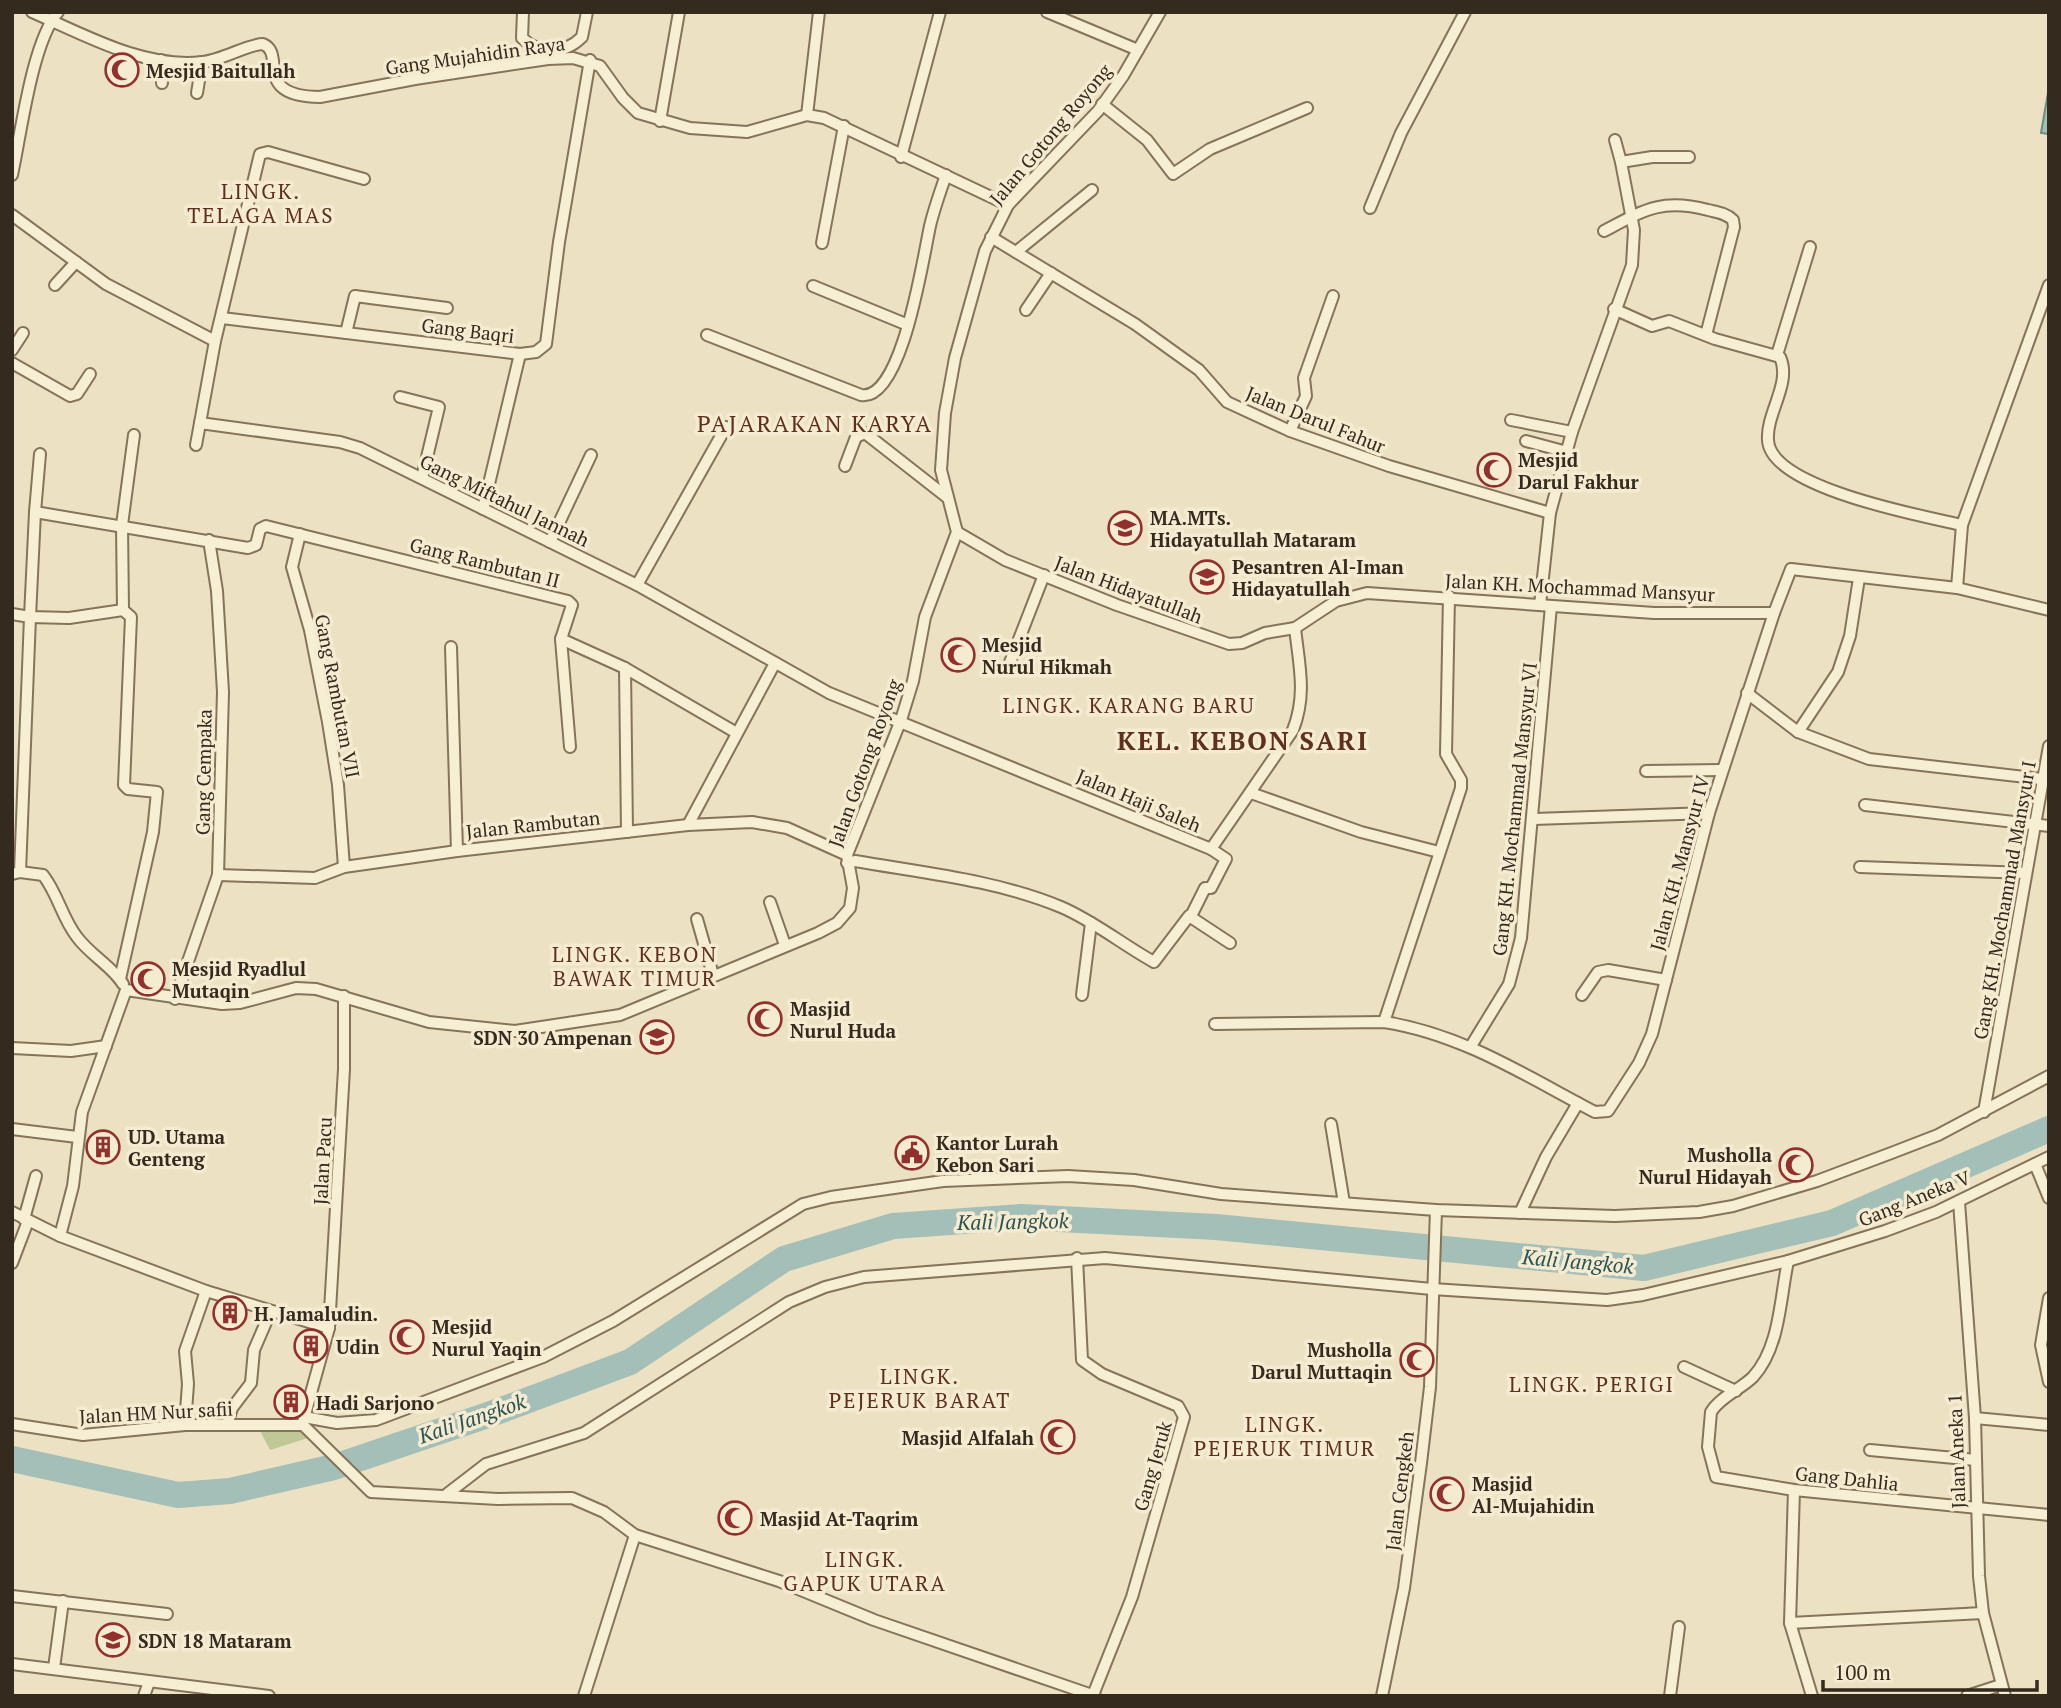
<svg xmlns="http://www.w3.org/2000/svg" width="2061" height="1708" font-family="'PT Serif',serif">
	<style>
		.green { fill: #c0c996 }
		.water { fill: #a4beb8; stroke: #6c8c86; stroke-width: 2 }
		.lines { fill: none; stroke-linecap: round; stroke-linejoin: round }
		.river { stroke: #a4beb8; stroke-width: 26 }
		.street-casing { stroke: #85735a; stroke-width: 14 }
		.street { stroke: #f7efd4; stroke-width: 10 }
		.labels { text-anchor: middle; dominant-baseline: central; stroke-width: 7; stroke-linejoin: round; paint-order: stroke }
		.street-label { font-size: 19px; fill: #352a1e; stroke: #f4ebd1 }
		.poi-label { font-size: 19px; font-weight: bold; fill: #352a1e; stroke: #f4ebd1; text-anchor: start }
		.neighbourhood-label { font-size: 21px; letter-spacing: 2px; fill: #60301f; stroke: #f4ebd1 }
		.water-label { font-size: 21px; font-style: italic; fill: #2d5454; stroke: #f4ebd1 }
		.quarter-label { font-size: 23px; letter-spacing: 2px; fill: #60301f; stroke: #f4ebd1 }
		.district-label { font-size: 26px; font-weight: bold; letter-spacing: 2px; fill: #60301f; stroke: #f4ebd1 }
	</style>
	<rect width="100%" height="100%" fill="#ece1c2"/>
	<path class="green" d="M258,1427L301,1430L308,1438L270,1450Z"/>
	<path class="water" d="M2049,87V134L2041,133Z"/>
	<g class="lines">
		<path class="river" d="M12,1459L178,1495L230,1491L334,1467L488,1415L630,1362L784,1259L893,1226L1021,1217L1216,1227L1644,1268L1832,1223L2049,1129"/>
		<defs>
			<g id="street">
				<path d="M32,12C83,34 144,69 202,62C223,60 248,44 263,44C287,54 251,96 320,97L415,79L548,59L573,58L600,66L623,98L638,113L690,128L747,132L807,115L824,118L1008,205"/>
				<path d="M523,12L522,38C540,55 565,54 582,37L587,12"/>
				<path d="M1047,12L1138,50"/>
				<path d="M161,60L162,83"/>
				<path d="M197,93L202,62"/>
				<path d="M1102,104L1147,140L1173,174L1210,149L1307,108"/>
				<path d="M807,115L819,12"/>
				<path d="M660,121L679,12"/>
				<path d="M1615,140L1621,162"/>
				<path d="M901,157L940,12"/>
				<path d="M12,175C21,134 32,42 58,12"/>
				<path d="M1370,208L1401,133L1465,12"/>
				<path d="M12,215L106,284L215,341"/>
				<path d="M1604,231C1644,210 1661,198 1708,210C1717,212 1726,213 1733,220L1734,227L1706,335"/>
				<path d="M991,237L1135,324L1199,370L1227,402L1290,431L1389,466L1550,513"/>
				<path d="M822,243L844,126"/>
				<path d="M1016,252L1092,190"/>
				<path d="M55,285L76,262"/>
				<path d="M813,286L908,325"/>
				<path d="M1614,309L1652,326L1669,321L1715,339L1780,357C1792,383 1766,413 1768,440C1770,488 1923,516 1962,525"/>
				<path d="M1026,310L1051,273"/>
				<path d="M222,318L520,354L536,352L546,344L559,242L590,60"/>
				<path d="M346,333L355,296L447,308"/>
				<path d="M707,335L861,395C902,402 923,258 930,226C934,209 940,192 946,175"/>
				<path d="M12,350L23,333"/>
				<path d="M1777,355L1810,247"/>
				<path d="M12,363L70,396L77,394L90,374"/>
				<path d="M400,397L439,407L422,478"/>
				<path d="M1511,420L1572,432"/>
				<path d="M200,423L340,442L360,448L637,585L829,693L1211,849L1293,730C1307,694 1299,665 1295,628"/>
				<path d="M1290,431L1306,396L1304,378L1333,296"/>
				<path d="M1526,441L1567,452"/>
				<path d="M196,445L215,341L260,154L268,152L364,179"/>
				<path d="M845,466L856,437L865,433L948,498"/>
				<path d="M483,509L520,354"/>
				<path d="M35,512L40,454"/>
				<path d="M957,532L1005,560L1117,605L1229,644L1242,643L1265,633L1295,628L1336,601L1367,593L1654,613H1774L1791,569L1957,588L2049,610"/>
				<path d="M300,534L292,567L310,630L328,722L338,785L344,867"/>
				<path d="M550,542L591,455"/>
				<path d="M637,585L726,427"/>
				<path d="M1957,588L1962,525L2049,285"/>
				<path d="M1540,605L1550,513L1572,432L1632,265L1634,230L1621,162L1652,157H1689"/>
				<path d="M123,610L122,525L134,435"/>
				<path d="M12,614L30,617L20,872"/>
				<path d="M561,639L570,747"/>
				<path d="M451,647L457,851"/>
				<path d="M1009,665L1044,575"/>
				<path d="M625,668L627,832"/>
				<path d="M1747,693L1798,732L1869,759L2042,779"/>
				<path d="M1798,732L1838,672L1850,636L1859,578"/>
				<path d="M1646,771L1722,770"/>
				<path d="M1251,793L1361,832L1439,852"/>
				<path d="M1865,805L2049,826"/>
				<path d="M1534,819L1709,813"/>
				<path d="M688,825L775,663"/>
				<path d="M847,863L855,861C924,873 996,880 1061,907C1094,921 1123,945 1154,962L1189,916L1230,943"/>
				<path d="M1860,867L2026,873"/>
				<path d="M12,874L20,872L43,875C58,894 62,918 77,937C90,955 112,966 123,984"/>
				<path d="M218,875L315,878L344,867L457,851L688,825L752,822L787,828L847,855"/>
				<path d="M770,902L785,945"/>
				<path d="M1191,916L1205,888H1211L1226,859L1211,849"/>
				<path d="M697,919L713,975"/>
				<path d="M120,979L153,832L157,792L128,789L124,785L131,617L123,610L69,618L30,617L35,512L248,548L256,545L260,529L266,526L568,601L572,605L561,639L625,668L735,732"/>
				<path d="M1082,995L1091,923"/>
				<path d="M1582,995L1598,972L1608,970L1666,980"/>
				<path d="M175,999L218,875L223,692L217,591L209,540"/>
				<path d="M1384,1022L1461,788V780L1446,754L1449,596"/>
				<path d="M1215,1024L1384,1022C1462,1034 1526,1076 1595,1112L1608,1111L1639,1063L1652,1034L1709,813L1774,613"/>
				<path d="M1471,1046L1509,984L1521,938L1551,606"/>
				<path d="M12,1048L71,1051L106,1046"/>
				<path d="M1984,1112L2049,746"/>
				<path d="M1331,1124L1344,1203"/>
				<path d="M12,1129L77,1137"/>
				<path d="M2035,1164L2049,1198"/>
				<path d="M1959,1202L1975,1418L1979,1576L1983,1613L2005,1696"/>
				<path d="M12,1212L60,1236L73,1186L82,1112L126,990L222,1004L240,1003L296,988L316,989L429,1022L515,1031L620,1015L818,933L837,923L850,908L853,888L847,855L901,720L913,681L925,617L957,532L941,470L945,413L955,358L985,251L1008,205L1098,111L1123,76L1160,12"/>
				<path d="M1520,1213L1546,1157L1578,1103"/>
				<path d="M24,1219L36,1176"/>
				<path d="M60,1236L206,1291L329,1328"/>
				<path d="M1077,1258L1082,1360L1102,1374L1178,1406L1184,1417L1132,1597L1093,1695"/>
				<path d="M1788,1261C1780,1298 1780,1348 1753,1377C1741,1389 1720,1397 1711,1412L1708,1447L1716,1477L1794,1490L2049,1515"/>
				<path d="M12,1263L28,1221"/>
				<path d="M2049,1298L2041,1345L2049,1382"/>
				<path d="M1684,1367L1736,1391"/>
				<path d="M304,1417L337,1423L376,1420L543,1357L613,1321L803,1204L831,1197L943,1181L1068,1176L1134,1180L1221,1194L1436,1210L1615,1216L1699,1212L1733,1206L1817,1181L1894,1152L1938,1135L2049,1076"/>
				<path d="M1975,1418L2049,1425"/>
				<path d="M303,1422L329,1328L344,1069V996"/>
				<path d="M12,1424L83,1435L185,1425H303"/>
				<path d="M185,1425L188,1384L185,1351L206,1291"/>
				<path d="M227,1425L232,1408L251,1383L254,1350L270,1313"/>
				<path d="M303,1425L371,1492L498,1499L572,1498L604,1512L635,1535L779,1581L874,1620L1095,1696"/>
				<path d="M1870,1450L1976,1460"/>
				<path d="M1794,1490L1790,1623L1812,1696"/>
				<path d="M447,1494L486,1464L584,1433L789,1302L825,1287L864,1277L1105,1258L1432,1289L1607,1300L1643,1295L1788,1261L1885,1231L1936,1212L2049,1157"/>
				<path d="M12,1596L167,1614"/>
				<path d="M1790,1623L1983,1613"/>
				<path d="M12,1664L269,1696"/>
				<path d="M54,1668L63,1601"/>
				<path d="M144,1696L149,1682"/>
				<path d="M584,1696L635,1535"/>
				<path d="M1382,1696L1404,1588L1421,1463L1430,1387L1436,1210"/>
				<path d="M1670,1696L1679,1627"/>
				<path d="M1967,1696L2001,1685"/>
			</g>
		</defs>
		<use href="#street" class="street-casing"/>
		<use href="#street" class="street"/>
	</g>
	<defs>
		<symbol id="mosque-ring" viewBox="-11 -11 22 22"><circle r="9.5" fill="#f4ebd1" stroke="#91312d" stroke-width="1.5"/><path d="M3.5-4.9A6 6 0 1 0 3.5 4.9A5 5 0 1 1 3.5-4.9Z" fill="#91312d"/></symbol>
		<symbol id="school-ring" viewBox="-11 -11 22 22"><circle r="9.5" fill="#f4ebd1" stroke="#91312d" stroke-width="1.5"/><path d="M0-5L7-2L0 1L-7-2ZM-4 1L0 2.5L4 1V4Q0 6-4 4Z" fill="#91312d"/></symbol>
		<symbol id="building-ring" viewBox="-11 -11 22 22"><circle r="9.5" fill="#f4ebd1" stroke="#91312d" stroke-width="1.5"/><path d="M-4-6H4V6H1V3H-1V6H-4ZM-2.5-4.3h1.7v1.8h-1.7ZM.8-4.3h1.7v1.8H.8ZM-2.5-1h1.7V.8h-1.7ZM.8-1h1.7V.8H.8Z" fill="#91312d"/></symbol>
		<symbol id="civic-ring" viewBox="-11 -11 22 22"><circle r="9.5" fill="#f4ebd1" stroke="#91312d" stroke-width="1.5"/><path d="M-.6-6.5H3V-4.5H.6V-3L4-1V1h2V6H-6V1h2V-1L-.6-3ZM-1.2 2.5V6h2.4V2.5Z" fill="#91312d"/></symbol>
	</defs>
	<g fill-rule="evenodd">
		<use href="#mosque-ring" x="103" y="51" width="38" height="38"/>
		<use href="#mosque-ring" x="1475" y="451" width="38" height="38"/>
		<use href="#school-ring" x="1106" y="509" width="38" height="38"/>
		<use href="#school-ring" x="1188" y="558" width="38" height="38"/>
		<use href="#mosque-ring" x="939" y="636" width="38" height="38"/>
		<use href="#mosque-ring" x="129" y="960" width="38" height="38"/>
		<use href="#mosque-ring" x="746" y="1000" width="38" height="38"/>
		<use href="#school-ring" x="638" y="1018" width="38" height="38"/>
		<use href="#building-ring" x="84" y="1128" width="38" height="38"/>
		<use href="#civic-ring" x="893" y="1134" width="38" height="38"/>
		<use href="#mosque-ring" x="1777" y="1146" width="38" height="38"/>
		<use href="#building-ring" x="211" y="1294" width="38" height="38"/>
		<use href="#mosque-ring" x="388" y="1318" width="38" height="38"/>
		<use href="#building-ring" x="292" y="1327" width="38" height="38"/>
		<use href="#mosque-ring" x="1398" y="1341" width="38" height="38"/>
		<use href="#building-ring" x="272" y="1383" width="38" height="38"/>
		<use href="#mosque-ring" x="1039" y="1418" width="38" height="38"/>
		<use href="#mosque-ring" x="1428" y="1475" width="38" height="38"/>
		<use href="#mosque-ring" x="716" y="1499" width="38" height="38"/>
		<use href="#school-ring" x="94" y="1621" width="38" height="38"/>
	</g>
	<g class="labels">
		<g class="street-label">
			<text transform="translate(475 55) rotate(-8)">Gang Mujahidin Raya</text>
			<text transform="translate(1050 134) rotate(-50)">Jalan Gotong Royong</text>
			<text transform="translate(468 330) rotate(7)">Gang Baqri</text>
			<text transform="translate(1316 419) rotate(22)">Jalan Darul Fahur</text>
			<text transform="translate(505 500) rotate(26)">Gang Miftahul Jannah</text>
			<text transform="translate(485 562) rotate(14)">Gang Rambutan II</text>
			<text transform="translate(1580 587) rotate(3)">Jalan KH. Mochammad Mansyur</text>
			<text transform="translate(1129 589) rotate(21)">Jalan Hidayatullah</text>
			<text transform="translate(338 696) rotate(79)">Gang Rambutan VII</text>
			<text transform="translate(864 763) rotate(-70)">Jalan Gotong Royong</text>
			<text transform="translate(203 772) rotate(-89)">Gang Cempaka</text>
			<text transform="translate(1139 800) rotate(23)">Jalan Haji Saleh</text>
			<text transform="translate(1514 809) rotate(-84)">Gang KH. Mochammad Mansyur VI</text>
			<text transform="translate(533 824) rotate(-6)">Jalan Rambutan</text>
			<text transform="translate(1679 863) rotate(-75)">Jalan KH. Mansyur IV</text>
			<text transform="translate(2004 900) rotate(-80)">Gang KH. Mochammad Mansyur I</text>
			<text transform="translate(322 1161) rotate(-87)">Jalan Pacu</text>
			<text transform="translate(1914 1198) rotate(-22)">Gang Aneka V</text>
			<text transform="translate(156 1412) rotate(-3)">Jalan HM Nur safii</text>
			<text transform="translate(1956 1451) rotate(-92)">Jalan Aneka 1</text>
			<text transform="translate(1152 1466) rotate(-74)">Gang Jeruk</text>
			<text transform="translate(1847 1478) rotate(6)">Gang Dahlia</text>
			<text transform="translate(1399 1491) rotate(-83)">Jalan Cengkeh</text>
		</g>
		<g class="poi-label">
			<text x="146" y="70">Mesjid Baitullah</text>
			<text x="1518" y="459">Mesjid<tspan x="1518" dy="22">Darul Fakhur</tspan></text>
			<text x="1150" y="517">MA.MTs.<tspan x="1150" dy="22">Hidayatullah Mataram</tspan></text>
			<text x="1232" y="566">Pesantren Al-Iman<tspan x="1232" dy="22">Hidayatullah</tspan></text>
			<text x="982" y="644">Mesjid<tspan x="982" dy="22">Nurul Hikmah</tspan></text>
			<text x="172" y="968">Mesjid Ryadlul<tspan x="172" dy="22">Mutaqin</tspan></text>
			<text x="790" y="1008">Masjid<tspan x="790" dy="22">Nurul Huda</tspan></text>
			<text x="632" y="1037" text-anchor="end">SDN 30 Ampenan</text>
			<text x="128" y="1136">UD. Utama<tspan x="128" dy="22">Genteng</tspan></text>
			<text x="936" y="1142">Kantor Lurah<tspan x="936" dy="22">Kebon Sari</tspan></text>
			<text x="1772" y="1154" text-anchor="end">Musholla<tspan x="1772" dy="22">Nurul Hidayah</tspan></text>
			<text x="254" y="1313">H. Jamaludin.</text>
			<text x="432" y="1326">Mesjid<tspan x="432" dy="22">Nurul Yaqin</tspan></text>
			<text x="336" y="1346">Udin</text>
			<text x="1392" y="1349" text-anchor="end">Musholla<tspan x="1392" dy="22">Darul Muttaqin</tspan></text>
			<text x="316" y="1402">Hadi Sarjono</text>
			<text x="1034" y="1437" text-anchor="end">Masjid Alfalah</text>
			<text x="1472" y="1483">Masjid<tspan x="1472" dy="22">Al-Mujahidin</tspan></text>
			<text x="760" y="1518">Masjid At-Taqrim</text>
			<text x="138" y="1640">SDN 18 Mataram</text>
		</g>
		<g class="neighbourhood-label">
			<text x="261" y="191">LINGK.<tspan x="261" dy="24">TELAGA MAS</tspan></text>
			<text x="1129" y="705">LINGK. KARANG BARU</text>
			<text x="635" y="954">LINGK. KEBON<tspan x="635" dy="24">BAWAK TIMUR</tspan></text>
			<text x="920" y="1376">LINGK.<tspan x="920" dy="24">PEJERUK BARAT</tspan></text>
			<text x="1592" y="1384">LINGK. PERIGI</text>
			<text x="1285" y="1424">LINGK.<tspan x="1285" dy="24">PEJERUK TIMUR</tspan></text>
			<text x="865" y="1559">LINGK.<tspan x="865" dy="24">GAPUK UTARA</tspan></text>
		</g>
		<g class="water-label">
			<text transform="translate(1013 1221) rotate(-1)">Kali Jangkok</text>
			<text transform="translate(1578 1261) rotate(5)">Kali Jangkok</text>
			<text transform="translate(472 1418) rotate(-19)">Kali Jangkok</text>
		</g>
		<g class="quarter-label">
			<text x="815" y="423">PAJARAKAN KARYA</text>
		</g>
		<g class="district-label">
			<text x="1243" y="740">KEL. KEBON SARI</text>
		</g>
	</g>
	<rect width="2061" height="1708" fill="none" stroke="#352a1e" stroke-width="28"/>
	<path d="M1823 1680v10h214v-10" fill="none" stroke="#352a1e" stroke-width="3.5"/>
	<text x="1834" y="1680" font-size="21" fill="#352a1e" stroke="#f4ebd1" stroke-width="5" paint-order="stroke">100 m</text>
</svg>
